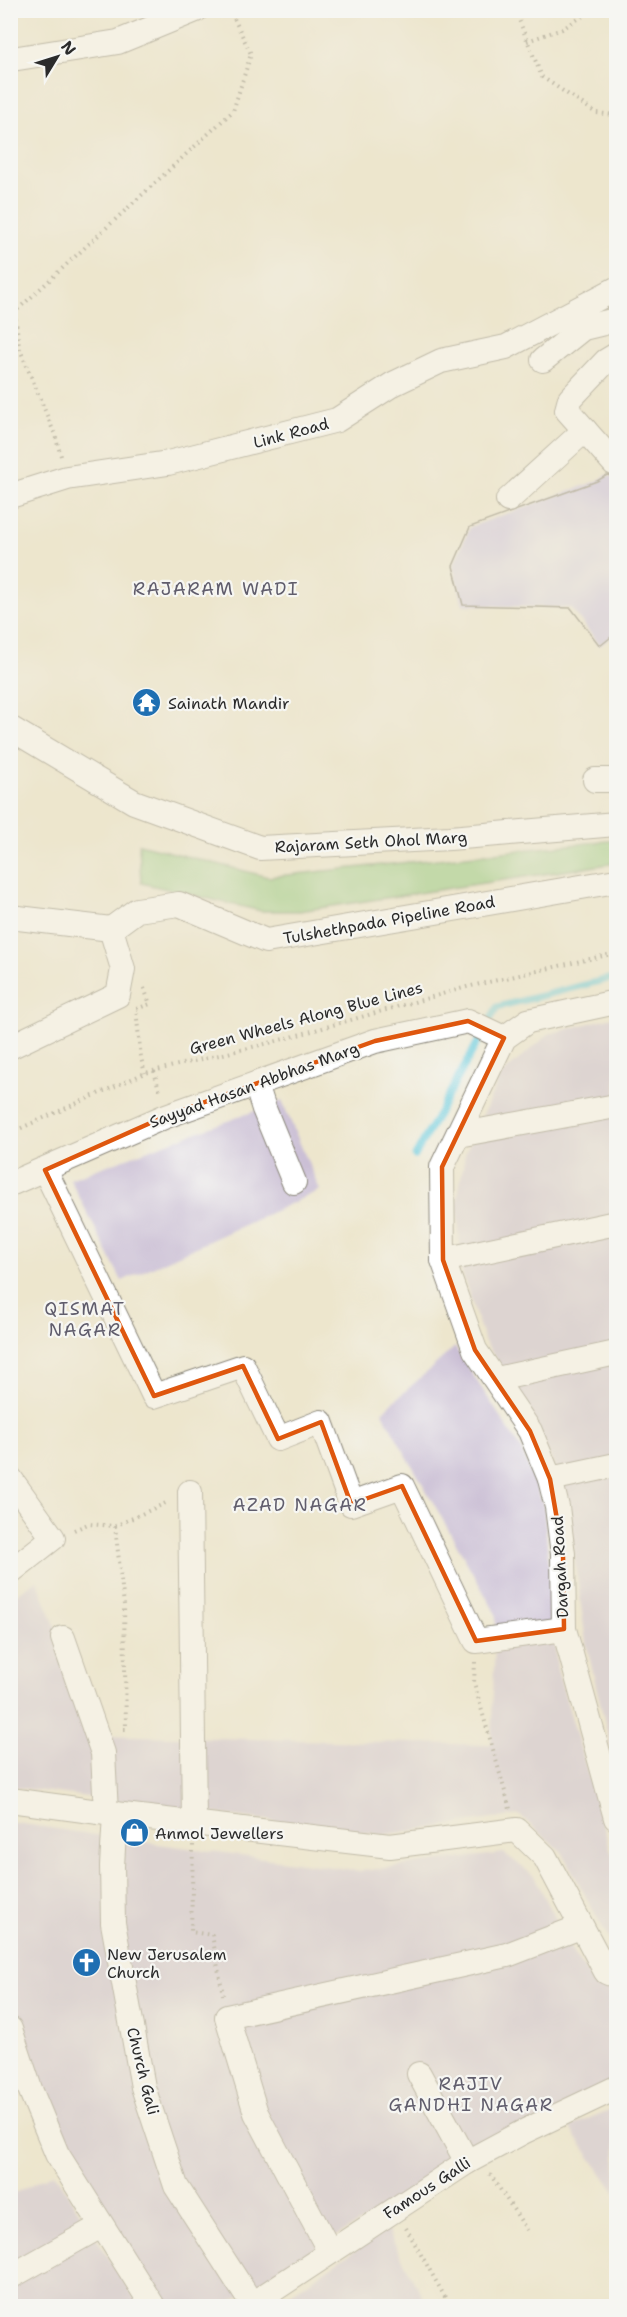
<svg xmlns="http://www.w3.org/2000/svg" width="627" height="2317" font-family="'Shantell Sans',sans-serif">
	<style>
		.industrial { fill: #cbbfd5 }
		.green { fill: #90c97c; stroke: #5e7a54; stroke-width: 1.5 }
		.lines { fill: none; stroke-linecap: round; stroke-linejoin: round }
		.stream { stroke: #5ec8da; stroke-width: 7 }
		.building { fill: #c3b9e6 }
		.minor-casing { stroke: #8c887c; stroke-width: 26 }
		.path { stroke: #8c887c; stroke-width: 4; stroke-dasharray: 1.5 4.5; stroke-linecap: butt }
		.minor { stroke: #fff; stroke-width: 24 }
		.marked { fill: none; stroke: #df570e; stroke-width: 4.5; stroke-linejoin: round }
		.labels { text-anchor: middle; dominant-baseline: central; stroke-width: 4.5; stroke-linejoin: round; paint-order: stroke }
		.street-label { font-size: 16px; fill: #2b2b2b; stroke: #f6f6f2 }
		.poi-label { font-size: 16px; fill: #2b2b2b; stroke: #f6f6f2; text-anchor: start }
		.neighbourhood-label { font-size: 18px; letter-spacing: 1.5px; fill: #605d6c; stroke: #f6f6f2 }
	</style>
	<rect width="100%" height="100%" fill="#f6f6f2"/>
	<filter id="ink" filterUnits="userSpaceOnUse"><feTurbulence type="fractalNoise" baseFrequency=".0167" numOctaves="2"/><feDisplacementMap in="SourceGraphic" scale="12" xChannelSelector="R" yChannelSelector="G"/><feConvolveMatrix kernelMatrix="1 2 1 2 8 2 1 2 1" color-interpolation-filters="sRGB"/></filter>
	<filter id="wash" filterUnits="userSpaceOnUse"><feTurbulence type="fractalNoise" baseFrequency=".008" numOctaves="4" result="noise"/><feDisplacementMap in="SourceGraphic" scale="24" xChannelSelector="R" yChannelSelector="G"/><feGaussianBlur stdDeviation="1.35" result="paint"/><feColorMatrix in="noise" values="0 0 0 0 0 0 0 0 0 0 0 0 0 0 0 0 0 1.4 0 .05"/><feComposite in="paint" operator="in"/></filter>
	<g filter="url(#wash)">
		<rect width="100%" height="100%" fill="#ede6cd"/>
		<g class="industrial">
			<path d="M616,1016V1770L586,1643L566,1492L535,1423L484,1340L462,1272L457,1203L465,1154L501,1075L549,1034Z"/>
			<path d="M282,1101L320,1190L122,1281L70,1179Z"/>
			<path d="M455,1347L521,1449L544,1507L557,1669L616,1868V1949L613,1947L562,1852L519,1815L382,1835L11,1787V1598L37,1580L99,1735L491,1745L496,1614L382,1412Z"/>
			<path d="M10,1822L128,1840L361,1871L504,1853L534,1876L574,1955L595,1984L616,1992V2081L327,2241L223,2306H167L105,2215L58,2138L48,2108L11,1985Z"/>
			<path d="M616,2107V2193L569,2127Z"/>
			<path d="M54,2173L140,2306H11V2195Z"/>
			<path d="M387,2229L427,2306H272Z"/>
		</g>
		<path class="green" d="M616,840V863L300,911H261L141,883L139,844L268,877Z"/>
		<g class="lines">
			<path class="stream" d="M415,1156L497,1007L616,977"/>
		</g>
		<g id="blocks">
			<path class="building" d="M607,475L616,477V633L600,646L571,608L463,605L453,566L470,527L597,481Z"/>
		</g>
	</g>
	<g filter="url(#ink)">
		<use href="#blocks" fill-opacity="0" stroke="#8c887c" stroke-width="1.5"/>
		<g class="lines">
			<defs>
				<g id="minor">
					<path d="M12,59L118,42L196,10"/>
					<path d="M543,360L583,328L616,320"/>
					<path d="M614,463L567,410L570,399L606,361L616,355"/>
					<path d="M10,496L67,478L168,463L337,420L393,384L441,361L506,347L616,289"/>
					<path d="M508,500L585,430"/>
					<path d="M10,728L134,802L260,848L450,838L616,824"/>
					<path d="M595,780H616"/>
					<path d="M10,917L111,929"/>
					<path d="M616,1002L528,1021L504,1038L442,1167L443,1260L475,1350L530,1431L550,1479L557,1507L563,1554L564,1629L616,1818"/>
					<path d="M10,1047L118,995L123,969L111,929L137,910L179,904L266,941L616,881"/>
					<path d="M256,1084L264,1109L294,1182"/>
					<path d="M458,1135L616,1106"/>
					<path d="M45,1170L154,1396L243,1366L278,1439L321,1422L351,1504L402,1486L476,1641L564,1629"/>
					<path d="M10,1184L166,1116L375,1041L468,1021L504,1038"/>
					<path d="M443,1260L616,1223"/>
					<path d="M497,1379L616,1353"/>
					<path d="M10,1478L53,1538L10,1572"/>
					<path d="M550,1479L616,1465"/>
					<path d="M190,1492L194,1823"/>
					<path d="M63,1638L103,1753L106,1813"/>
					<path d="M10,1800L106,1813L390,1846L517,1830L545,1857L606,1972L616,1976"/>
					<path d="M115,1814L112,1866L113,1923L143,2087L176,2186L252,2304"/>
					<path d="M10,2029L30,2089L57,2154L153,2306"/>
					<path d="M419,2074L467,2162"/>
					<path d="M330,2252L256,2113L227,2017L507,1955L580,1927"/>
					<path d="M10,2277L101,2226"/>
					<path d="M249,2306L467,2162L523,2132L616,2088"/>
				</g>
			</defs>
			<use href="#minor" class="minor-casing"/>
			<g class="path">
				<path d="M515,10L542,77L596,113L616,115"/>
				<path d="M527,41L562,29L593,10"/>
				<path d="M10,203L16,214L15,311"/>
				<path d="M61,456L55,435L19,347L15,312L233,111L251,54L230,10"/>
				<path d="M144,988L150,1004L136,1009L141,1058L145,1073"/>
				<path d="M154,1071L160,1093"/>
				<path d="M10,1133L145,1073L273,1042L467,987L616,953"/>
				<path d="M115,1526L124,1605L126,1729H120"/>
				<path d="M74,1530L88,1524L115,1526L168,1502"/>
				<path d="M475,1662L474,1683L510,1809"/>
				<path d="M193,1845L191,1932L212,1935L223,1995"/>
				<path d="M490,2174L527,2230"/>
				<path d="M406,2228L450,2306"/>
			</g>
			<use href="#minor" class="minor"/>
		</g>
	</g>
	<path d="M0 0H627V2317H0ZM468,1021L504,1038L442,1167L443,1260L475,1350L530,1431L550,1479L563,1554L564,1629L476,1641L402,1486L351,1504L321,1422L278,1439L243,1366L154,1396L45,1170L166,1116L375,1041Z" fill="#ede6cd" fill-opacity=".55" fill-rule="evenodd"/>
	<path class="marked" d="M468,1021L504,1038L442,1167L443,1260L475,1350L530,1431L550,1479L563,1554L564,1629L476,1641L402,1486L351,1504L321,1422L278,1439L243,1366L154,1396L45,1170L166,1116L375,1041Z"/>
	<defs>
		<symbol id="temple-disc" viewBox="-11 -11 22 22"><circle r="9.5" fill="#1f6fb2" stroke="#f6f6f2"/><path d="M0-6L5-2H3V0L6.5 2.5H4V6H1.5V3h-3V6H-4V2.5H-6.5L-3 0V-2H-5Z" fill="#fff"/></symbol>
		<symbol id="shop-disc" viewBox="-11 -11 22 22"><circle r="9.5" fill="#1f6fb2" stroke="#f6f6f2"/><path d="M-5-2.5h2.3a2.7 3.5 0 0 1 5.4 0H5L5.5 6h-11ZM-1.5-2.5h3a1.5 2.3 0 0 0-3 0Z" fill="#fff"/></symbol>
		<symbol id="church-disc" viewBox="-11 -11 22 22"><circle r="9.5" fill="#1f6fb2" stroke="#f6f6f2"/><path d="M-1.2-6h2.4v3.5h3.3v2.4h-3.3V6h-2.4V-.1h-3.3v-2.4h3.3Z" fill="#fff"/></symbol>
	</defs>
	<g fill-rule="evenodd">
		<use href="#temple-disc" x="130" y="686" width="33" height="33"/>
		<use href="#shop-disc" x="118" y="1816" width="33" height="33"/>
		<use href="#church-disc" x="70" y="1946" width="33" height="33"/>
	</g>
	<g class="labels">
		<g class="street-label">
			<text transform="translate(291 433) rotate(-15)">Link Road</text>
			<text transform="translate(371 842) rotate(-3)">Rajaram Seth Ohol Marg</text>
			<text transform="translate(389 920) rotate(-10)">Tulshethpada Pipeline Road</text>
			<text transform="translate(306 1018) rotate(-15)">Green Wheels Along Blue Lines</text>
			<text transform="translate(254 1085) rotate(-20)">Sayyad Hasan Abbhas Marg</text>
			<text transform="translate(560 1567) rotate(-93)">Dargah Road</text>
			<text transform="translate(143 2071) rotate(76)">Church Gali</text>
			<text transform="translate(427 2188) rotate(-33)">Famous Galli</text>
		</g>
		<g class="poi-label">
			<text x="168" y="703">Sainath Mandir</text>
			<text x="155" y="1833">Anmol Jewellers</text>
			<text x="107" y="1954">New Jerusalem<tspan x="107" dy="18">Church</tspan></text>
		</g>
		<g class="neighbourhood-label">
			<text x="216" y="589">RAJARAM WADI</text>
			<text x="85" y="1309">QISMAT<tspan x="85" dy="21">NAGAR</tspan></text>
			<text x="300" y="1505">AZAD NAGAR</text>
			<text x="471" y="2084">RAJIV<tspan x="471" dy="21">GANDHI NAGAR</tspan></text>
		</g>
	</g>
	<rect width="627" height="2317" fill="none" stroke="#f6f6f2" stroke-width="36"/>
	<g transform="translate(57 57) rotate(52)" stroke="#f6f6f2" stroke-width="4.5" paint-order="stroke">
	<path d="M0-4.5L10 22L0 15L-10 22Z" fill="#2b2b2b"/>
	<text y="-9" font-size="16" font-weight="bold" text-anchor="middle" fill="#2b2b2b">N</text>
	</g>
</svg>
